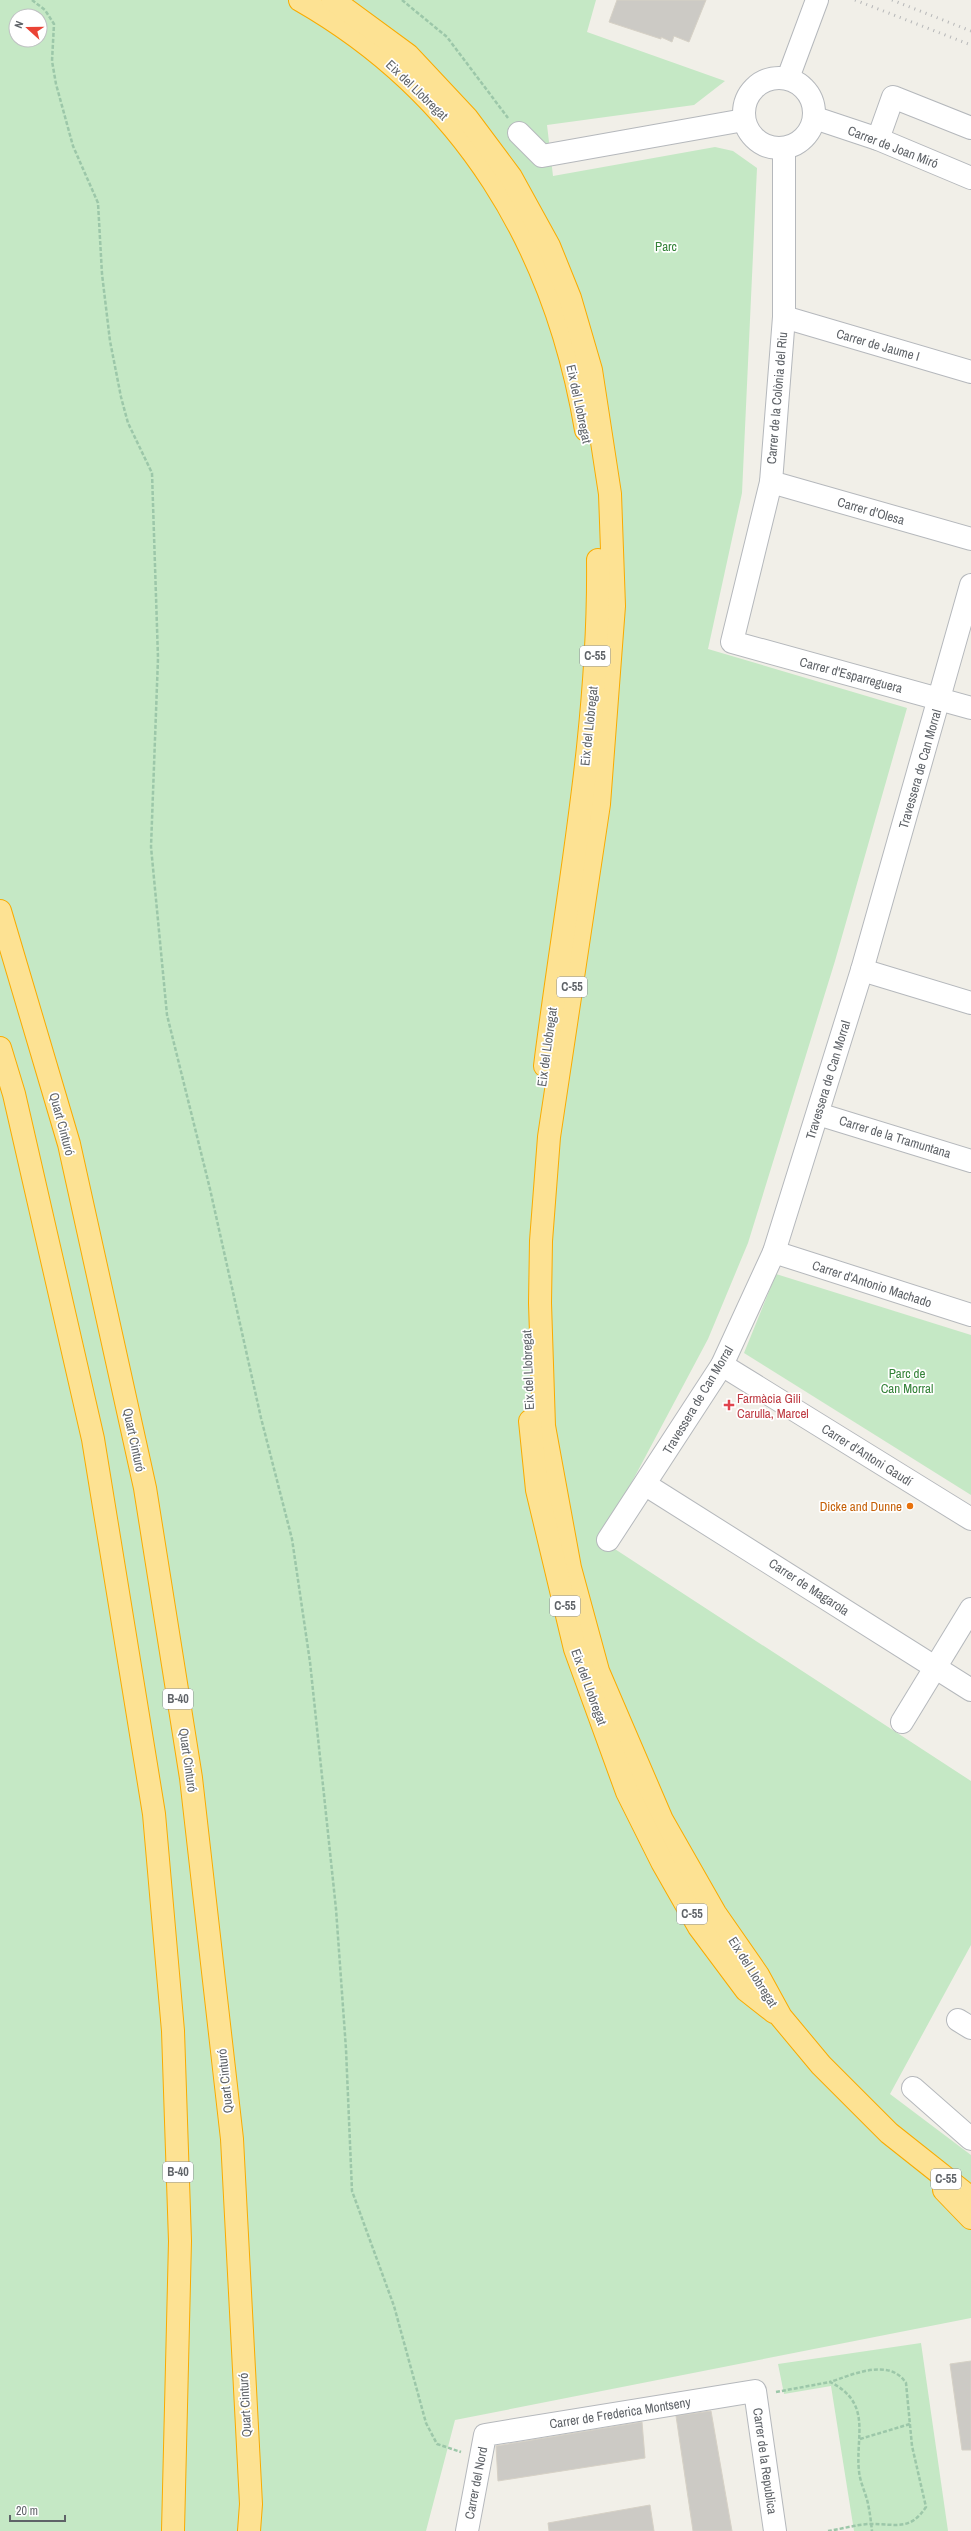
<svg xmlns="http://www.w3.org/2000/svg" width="971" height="2531" font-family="'Archivo Narrow',sans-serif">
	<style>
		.green { fill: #c5e8c5; fill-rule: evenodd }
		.building { fill: #cccac5; stroke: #d6d1c6 }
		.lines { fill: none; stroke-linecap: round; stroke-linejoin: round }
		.minor-casing { stroke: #b5b8bc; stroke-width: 24 }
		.highway-casing { stroke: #f9ab00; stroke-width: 24 }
		.path { stroke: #9cc7a9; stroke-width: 2.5; stroke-dasharray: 4 2; stroke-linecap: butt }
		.minor { stroke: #fff; stroke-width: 22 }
		.highway { stroke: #fde293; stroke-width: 22 }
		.rail { stroke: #b6b7b8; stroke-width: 3; stroke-dasharray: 1 5; stroke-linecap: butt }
		.health-dot { fill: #e0444e; stroke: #fff; stroke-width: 1.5 }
		.food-dot { fill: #e8710a; stroke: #fff; stroke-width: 1.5 }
		.labels { text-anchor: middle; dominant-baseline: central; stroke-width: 3.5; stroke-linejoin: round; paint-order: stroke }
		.shield { fill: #fff; stroke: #8f9295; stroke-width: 1 }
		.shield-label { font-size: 12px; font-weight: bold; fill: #5f6368 }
		.street-label { font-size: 13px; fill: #5f6368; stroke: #fff }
		.park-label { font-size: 13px; fill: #348238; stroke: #fff }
		.health-label { font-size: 13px; fill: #be3a42; stroke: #fff; text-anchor: start }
		.food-label { font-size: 13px; fill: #c56008; stroke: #fff; text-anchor: end }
	</style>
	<rect width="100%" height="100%" fill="#f1efe8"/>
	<g class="green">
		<path d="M0,0H596L587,32L725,81L694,105L547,125L553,176L715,147L733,151L757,168L742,493L708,649L907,708L835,961L748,1243L708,1339L601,1540L971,1781V1945L890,2094L971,2155V2318L455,2420L426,2531H0ZM16,16H40V40H16Z"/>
		<path d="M776,1274L971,1335V1495L744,1353Z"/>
		<path d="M921,2343L948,2531H854L831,2386L784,2394L778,2364Z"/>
	</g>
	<g class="building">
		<path d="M617,0H706L689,42L674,36L672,42L661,37V39L609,22Z"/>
		<path d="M971,2361V2450H962L950,2364Z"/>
		<path d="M711,2411L732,2531H693L676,2416Z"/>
		<path d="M642,2422L645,2458L498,2481L496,2446Z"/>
		<path d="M650,2505L654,2531H549L548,2523Z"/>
	</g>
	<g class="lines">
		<defs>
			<g id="minor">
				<circle cx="779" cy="113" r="35"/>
				<path d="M788,78L817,0"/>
				<path d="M815,118L878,139L971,178"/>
				<path d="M519,133L542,156L744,120"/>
				<path d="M878,139L893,97L971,128"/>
				<path d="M784,149V317L771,482L732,642L971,708"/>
				<path d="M784,317L971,372"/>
				<path d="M771,482L971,539"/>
				<path d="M862,970L971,1003"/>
				<path d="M818,1114L971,1161"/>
				<path d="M774,1252L971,1315"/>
				<path d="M722,1365L971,1519"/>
				<path d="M646,1485L971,1690"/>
				<path d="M608,1540L722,1365L774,1252L862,970L971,585"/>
				<path d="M902,1722L971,1609"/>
				<path d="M958,2020L971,2028"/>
				<path d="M913,2088L971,2139"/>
				<path d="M467,2531L485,2435L755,2391L775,2531"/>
			</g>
			<g id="highway">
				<path d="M300,0C464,94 555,246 586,430"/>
				<path d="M333,0L408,55L467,118L511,177L549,246L570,298L591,370L610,494L614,606L599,804L549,1137L541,1241L540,1303L544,1426L570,1568L598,1671L662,1820L715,1913L758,1975L781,2017L821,2065L889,2133L971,2198"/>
				<path d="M0,911L69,1144L145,1488L191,1778L232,2139L251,2504L249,2531"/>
				<path d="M0,1048L14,1094L93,1439L154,1814L173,2031L180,2241L173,2531"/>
				<path d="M545,1066C566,898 600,730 598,560"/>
				<path d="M530,1421L537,1490L575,1649L627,1792L662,1862L699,1927L746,1990L774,2012"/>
				<path d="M944,2190L971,2218"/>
			</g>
		</defs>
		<use href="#minor" class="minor-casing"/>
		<use href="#highway" class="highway-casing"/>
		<g class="path">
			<path d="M32,0L45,10L54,24L52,61L56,84L73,146L98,203L102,274L110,341L121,397L128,423L152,473L158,658L151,847L167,1015L210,1189L261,1418L292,1539L310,1662L336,1909L346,2049L352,2191L394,2306L426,2423L437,2444L461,2452"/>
			<path d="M402,0L447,37L508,118"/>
			<path d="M776,2392L830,2382C873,2403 855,2437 859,2471C860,2483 866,2493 868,2504C870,2513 871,2522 872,2531"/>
			<path d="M860,2439L910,2424"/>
			<path d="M828,2531C842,2529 858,2524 871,2524C897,2524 910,2531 926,2507L912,2446L906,2383C889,2357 852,2375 830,2382"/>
		</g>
		<use href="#minor" class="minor"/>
		<use href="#highway" class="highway"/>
		<g class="rail">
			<path d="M855,0L971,45"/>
			<path d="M892,0L971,31"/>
		</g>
	</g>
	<path class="health-dot" d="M727 1399h4v4h4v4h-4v4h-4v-4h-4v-4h4z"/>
	<circle class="food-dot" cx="910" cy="1506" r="4"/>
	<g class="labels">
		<g class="shield">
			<rect x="580" y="646" width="30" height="20" rx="3"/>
			<rect x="557" y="977" width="30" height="20" rx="3"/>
			<rect x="550" y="1596" width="30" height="20" rx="3"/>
			<rect x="163" y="1689" width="30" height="20" rx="3"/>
			<rect x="677" y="1904" width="30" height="20" rx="3"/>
			<rect x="163" y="2162" width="30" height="20" rx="3"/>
			<rect x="931" y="2169" width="30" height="20" rx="3"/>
		</g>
		<g class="shield-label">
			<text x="595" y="656">C-55</text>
			<text x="572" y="987">C-55</text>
			<text x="565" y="1606">C-55</text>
			<text x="178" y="1699">B-40</text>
			<text x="692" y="1914">C-55</text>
			<text x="178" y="2172">B-40</text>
			<text x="946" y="2179">C-55</text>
		</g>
		<g class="street-label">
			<text transform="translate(417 90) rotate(44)">Eix del Llobregat</text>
			<text transform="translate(893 147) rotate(21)">Carrer de Joan Miró</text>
			<text transform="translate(878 345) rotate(16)">Carrer de Jaume I</text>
			<text transform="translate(777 398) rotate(-85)">Carrer de la Colònia del Riu</text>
			<text transform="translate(579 404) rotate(78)">Eix del Llobregat</text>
			<text transform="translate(871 511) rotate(16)">Carrer d'Olesa</text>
			<text transform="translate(851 675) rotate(15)">Carrer d'Esparreguera</text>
			<text transform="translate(589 726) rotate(-84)">Eix del Llobregat</text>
			<text transform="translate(920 769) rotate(-74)">Travessera de Can Morral</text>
			<text transform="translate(547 1047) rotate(-82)">Eix del Llobregat</text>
			<text transform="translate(828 1080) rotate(-73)">Travessera de Can Morral</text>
			<text transform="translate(62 1124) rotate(75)">Quart Cinturó</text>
			<text transform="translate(895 1137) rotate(17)">Carrer de la Tramuntana</text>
			<text transform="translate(872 1284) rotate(18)">Carrer d'Antonio Machado</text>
			<text transform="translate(528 1370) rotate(-92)">Eix del Llobregat</text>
			<text transform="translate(698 1400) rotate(-59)">Travessera de Can Morral</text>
			<text transform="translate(134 1440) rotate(78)">Quart Cinturó</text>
			<text transform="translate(867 1455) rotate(32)">Carrer d'Antoni Gaudí</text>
			<text transform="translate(809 1587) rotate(33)">Carrer de Magarola</text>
			<text transform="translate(589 1687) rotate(70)">Eix del Llobregat</text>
			<text transform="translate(188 1760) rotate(82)">Quart Cinturó</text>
			<text transform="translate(753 1972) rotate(58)">Eix del Llobregat</text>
			<text transform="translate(225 2081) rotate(-96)">Quart Cinturó</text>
			<text transform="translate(245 2405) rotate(-93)">Quart Cinturó</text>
			<text transform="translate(620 2413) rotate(-9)">Carrer de Frederica Montseny</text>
			<text transform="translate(765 2461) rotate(82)">Carrer de la Republica</text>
			<text transform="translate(476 2483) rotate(-79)">Carrer del Nord</text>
		</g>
		<g class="park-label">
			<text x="666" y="246">Parc</text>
			<text x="907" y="1373">Parc de<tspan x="907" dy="15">Can Morral</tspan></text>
		</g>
		<g class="health-label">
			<text x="737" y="1398">Farmàcia Gili<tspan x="737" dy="15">Carulla, Marcel</tspan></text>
		</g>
		<g class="food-label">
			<text x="902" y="1506">Dicke and Dunne</text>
		</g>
	</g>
	<g transform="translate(28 28) rotate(291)"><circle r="19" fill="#ffffff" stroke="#bfc1c3"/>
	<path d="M0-3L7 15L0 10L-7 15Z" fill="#ea4335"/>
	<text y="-6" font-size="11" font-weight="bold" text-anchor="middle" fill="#5f6368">N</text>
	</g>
	<path d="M10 2515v6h55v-6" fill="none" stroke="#5f6368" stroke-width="2"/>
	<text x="16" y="2515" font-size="12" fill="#5f6368" stroke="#ffffff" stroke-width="3" paint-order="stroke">20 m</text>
</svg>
